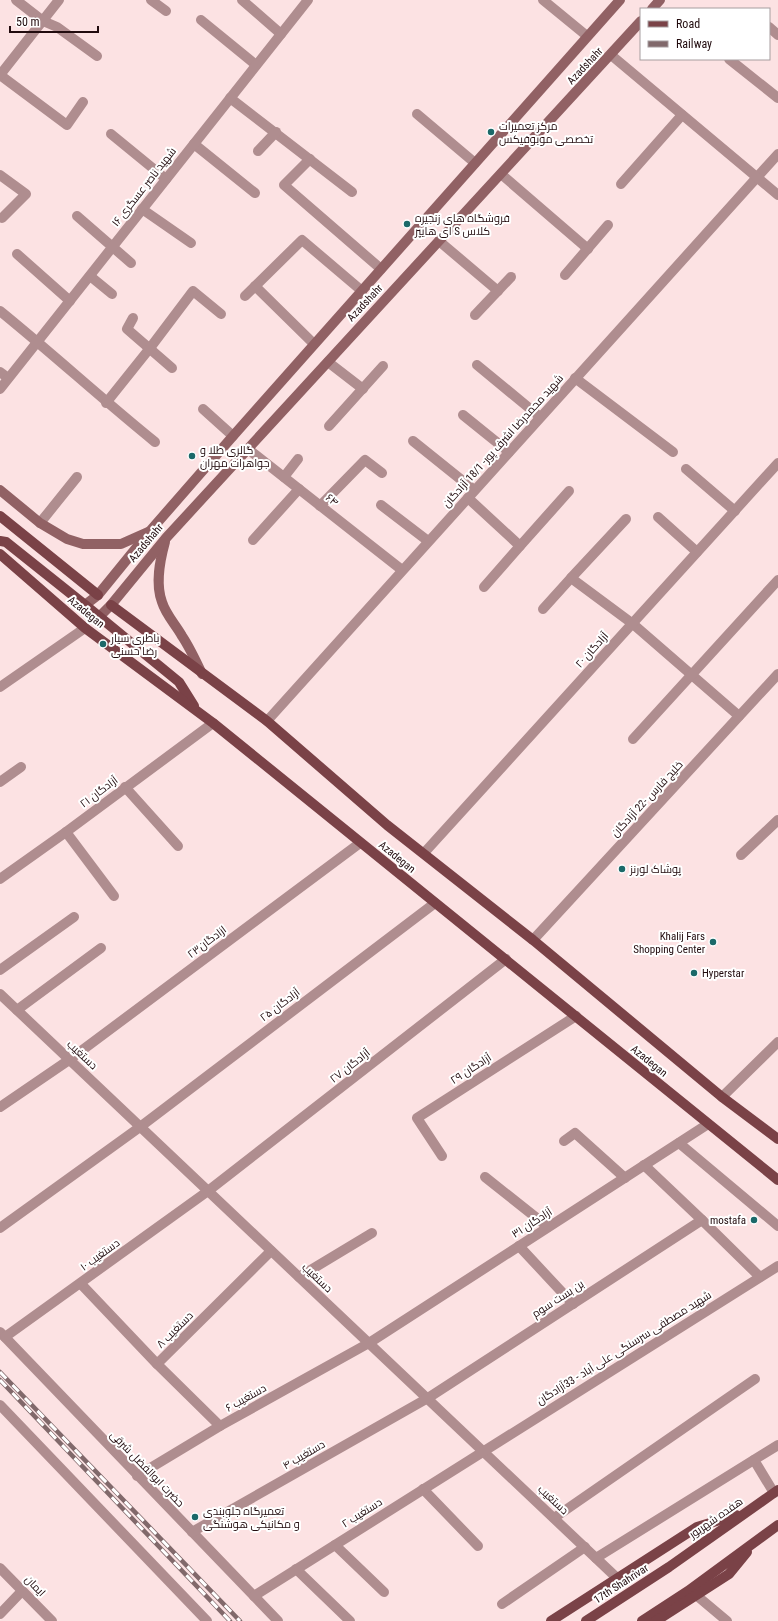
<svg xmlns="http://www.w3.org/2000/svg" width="778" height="1621" font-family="'Roboto Condensed',Cairo,sans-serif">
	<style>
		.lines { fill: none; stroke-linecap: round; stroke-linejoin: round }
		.minor { stroke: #af8d8f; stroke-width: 10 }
		.tertiary { stroke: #af8d8f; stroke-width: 10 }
		.secondary { stroke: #916164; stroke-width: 10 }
		.primary { stroke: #7a4247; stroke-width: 10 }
		.rail-casing { stroke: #81696b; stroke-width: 4.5 }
		.rail { stroke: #fff; stroke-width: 3; stroke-dasharray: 9; stroke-linecap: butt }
		.poi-dot { fill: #1b6969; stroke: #fff; stroke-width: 1.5 }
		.labels { text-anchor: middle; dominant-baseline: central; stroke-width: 4; stroke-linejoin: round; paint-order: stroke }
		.street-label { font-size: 11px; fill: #210b0e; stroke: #fff }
		.poi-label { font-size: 11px; fill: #210b0e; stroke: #fff; text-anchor: start }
	</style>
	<rect width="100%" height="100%" fill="#fce2e3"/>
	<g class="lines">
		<g class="minor">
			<path d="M16,0L43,21L57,27L97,56"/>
			<path d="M151,0L166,11"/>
			<path d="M242,0L281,34"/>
			<path d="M201,20L256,65"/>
			<path d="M769,27L778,35"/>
			<path d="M729,59L778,98"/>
			<path d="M0,75L67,125L83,102"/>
			<path d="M0,75L59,0"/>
			<path d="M230,98L352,192"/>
			<path d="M417,114L475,163"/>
			<path d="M111,134L166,179"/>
			<path d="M194,144L255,193"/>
			<path d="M258,151L276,132"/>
			<path d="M310,159L284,185L381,269"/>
			<path d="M501,174L588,249"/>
			<path d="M0,175L26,194L2,218"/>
			<path d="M621,184L682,115"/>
			<path d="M142,209L191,243"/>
			<path d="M77,216L131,263"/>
			<path d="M439,241L498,291"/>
			<path d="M17,254L70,301"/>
			<path d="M565,275L608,225"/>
			<path d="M90,276L112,294"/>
			<path d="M255,286L314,344"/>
			<path d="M245,296L302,240L362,291"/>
			<path d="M0,311C53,354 103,400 155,442"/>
			<path d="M475,315L511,277"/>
			<path d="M133,318L127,329L172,368"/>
			<path d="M328,362L363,389"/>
			<path d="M477,365L540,417"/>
			<path d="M0,372L8,378"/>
			<path d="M575,378L673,452"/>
			<path d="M0,389L308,0"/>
			<path d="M106,403L150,348L193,291L221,314"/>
			<path d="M203,409L233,436"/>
			<path d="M463,415L509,452"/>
			<path d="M329,426L383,366"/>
			<path d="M413,441L474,490"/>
			<path d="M248,449L402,570"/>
			<path d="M686,469L735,511"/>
			<path d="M284,477L298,459"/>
			<path d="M468,498L520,546L484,587"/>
			<path d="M381,505L428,541"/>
			<path d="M320,506L365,460L382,473"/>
			<path d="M658,517L697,552"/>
			<path d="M40,523L77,477"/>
			<path d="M253,540L299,489"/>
			<path d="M520,546L569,491"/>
			<path d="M571,578L626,519"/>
			<path d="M543,609L571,578L633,624L739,716"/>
			<path d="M0,687L85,628"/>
			<path d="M267,721L778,154"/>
			<path d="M633,739L778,580"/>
			<path d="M0,782L21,767"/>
			<path d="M125,787L178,846"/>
			<path d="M66,832L114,896"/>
			<path d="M424,853L778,463"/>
			<path d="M741,855L778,820"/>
			<path d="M0,879L66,832L213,723"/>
			<path d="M533,940L778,674"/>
			<path d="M0,970L74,917"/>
			<path d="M0,994L618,1579"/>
			<path d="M17,1010L101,948"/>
			<path d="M722,1097L778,1042"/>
			<path d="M0,1107L69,1060L360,843"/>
			<path d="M564,1141L575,1133L625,1178"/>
			<path d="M679,1143L778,1226"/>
			<path d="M442,1156L417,1118L576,1016"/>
			<path d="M644,1165L702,1220L760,1277"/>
			<path d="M485,1177L548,1227"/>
			<path d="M0,1228L140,1127L435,903"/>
			<path d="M519,1246L573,1304"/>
			<path d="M299,1277L372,1233"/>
			<path d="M81,1284L157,1364L271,1251"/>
			<path d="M0,1332L278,1621"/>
			<path d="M5,1337L208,1191L506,959"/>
			<path d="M157,1364L220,1426"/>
			<path d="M0,1405L207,1621"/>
			<path d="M754,1460L774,1493"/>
			<path d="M137,1476L220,1426L369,1343L708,1124"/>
			<path d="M423,1489L478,1546"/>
			<path d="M554,1518L755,1379"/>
			<path d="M192,1532L428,1398L702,1220"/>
			<path d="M335,1545L384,1592"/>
			<path d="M596,1558L778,1445"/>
			<path d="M296,1569L350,1621"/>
			<path d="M254,1596L778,1266"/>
			<path d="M502,1604L585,1547"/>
			<path d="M0,1614L22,1591"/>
		</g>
		<g class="tertiary">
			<path d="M543,0L587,36"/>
			<path d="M611,55L778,195"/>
			<path d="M0,1568L52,1621"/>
			<path d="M696,1595L727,1621"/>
		</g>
		<g class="secondary">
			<path d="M652,9L660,0"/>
			<path d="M0,490L40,523L67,539L83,544H121L148,532"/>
			<path d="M165,542C160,560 155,583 162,602C166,615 176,625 182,636C190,648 196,661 202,674"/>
			<path d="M85,605L98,595L150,531L233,436L620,0"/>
			<path d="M99,617L111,605L166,538L641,21"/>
		</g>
		<g class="primary">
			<path d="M0,516L98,595"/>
			<path d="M0,541L6,542L85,605L179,682L194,706"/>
			<path d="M0,554L85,628L213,723L778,1180"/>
			<path d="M111,605L267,721L387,825L533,940L722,1097L778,1139"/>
			<path d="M551,1621L697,1527L736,1515"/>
			<path d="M586,1621L669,1567L778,1490"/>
			<path d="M642,1621L688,1591L778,1525"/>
			<path d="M656,1621L729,1574L747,1552"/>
		</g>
		<defs>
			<g id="rail">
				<path d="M0,1372L240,1621"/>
				<path d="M0,1380L230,1621"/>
			</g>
		</defs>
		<use href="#rail" class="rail-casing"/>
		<use href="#rail" class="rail"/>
	</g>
	<g class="poi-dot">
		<circle cx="491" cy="132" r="4"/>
		<circle cx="407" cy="224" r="4"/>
		<circle cx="192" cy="456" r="4"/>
		<circle cx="103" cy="644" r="4"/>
		<circle cx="622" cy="869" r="4"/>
		<circle cx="713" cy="942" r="4"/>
		<circle cx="694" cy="973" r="4"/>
		<circle cx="754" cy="1220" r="4"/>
		<circle cx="195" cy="1517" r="4"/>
	</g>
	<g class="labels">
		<g class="street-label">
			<text transform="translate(585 66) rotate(-47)">Azadshahr</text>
			<text transform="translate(144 187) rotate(-52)">۱۶ شهید ناصر عسگری</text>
			<text transform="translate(365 303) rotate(-47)">Azadshahr</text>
			<text transform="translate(503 441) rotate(-48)">شهید محمدرضا اشرف پور- 18/1 آزادگان</text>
			<text transform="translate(332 500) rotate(38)">۶۴</text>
			<text transform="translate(146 543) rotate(-50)">Azadshahr</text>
			<text transform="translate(86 612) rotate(39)">Azadegan</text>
			<text transform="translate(592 650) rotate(-48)">۲۰ آزادگان</text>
			<text transform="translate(99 792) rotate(-37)">۲۱ آزادگان</text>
			<text transform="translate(647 799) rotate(-47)">خلیج فارس -22 آزادگان</text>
			<text transform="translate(397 857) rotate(39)">Azadegan</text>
			<text transform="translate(207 942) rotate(-37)">۲۳ازادگان</text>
			<text transform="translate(280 1005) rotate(-37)">۲۵ آزادگان</text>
			<text transform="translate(82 1055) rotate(43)">دستغیب</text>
			<text transform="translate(649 1061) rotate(39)">Azadegan</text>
			<text transform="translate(350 1066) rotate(-38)">۲۷ آزادگان</text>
			<text transform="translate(471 1069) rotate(-33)">۲۹ آزادگان</text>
			<text transform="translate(532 1223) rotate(-33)">۳۱ آزادگان</text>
			<text transform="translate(100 1255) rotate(-36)">دستغیب ۱۰</text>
			<text transform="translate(317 1278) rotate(43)">دستغیب</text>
			<text transform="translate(558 1299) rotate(-33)">بن بست سوم</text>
			<text transform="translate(175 1330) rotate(-45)">دستغیب ۸</text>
			<text transform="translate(624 1348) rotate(-32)">شهید مصطفی سرسنگی علی آباد - 33آزادگان</text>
			<text transform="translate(246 1398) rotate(-29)">دستغیب ۶</text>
			<text transform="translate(304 1455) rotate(-30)">دستغیب ۴</text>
			<text transform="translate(147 1469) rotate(46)">حضرت ابوالفضل شرقی</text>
			<text transform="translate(553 1500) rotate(43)">دستغیب</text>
			<text transform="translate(362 1513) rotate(-32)">دستغیب ۲</text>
			<text transform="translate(716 1518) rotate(-35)">هفده شهریور</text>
			<text transform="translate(621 1584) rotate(-33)">17th Shahrivar</text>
			<text transform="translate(35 1586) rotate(46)">ایمان</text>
		</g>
		<g class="poi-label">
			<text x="499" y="126">مرکز تعمیرات<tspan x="499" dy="13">تخصصی موبوفیکس</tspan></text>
			<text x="415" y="218">فروشگاه های زنجیره<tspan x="415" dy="13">ای هایپر S کلاس</tspan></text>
			<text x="200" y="450">گالری طلا و<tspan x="200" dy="13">جواهرات مهران</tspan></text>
			<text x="111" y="638">باطری سیار<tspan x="111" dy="13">رضا حسنی</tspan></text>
			<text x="630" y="869">پوشاک لورنز</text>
			<text x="705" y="936" text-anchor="end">Khalij Fars<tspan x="705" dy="13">Shopping Center</tspan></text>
			<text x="702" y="973">Hyperstar</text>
			<text x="746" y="1220" text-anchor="end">mostafa</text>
			<text x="203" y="1511">تعمیرگاه جلوبندی<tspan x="203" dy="13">و مکانیکی هوشنگی</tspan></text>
		</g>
	</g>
	<rect x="640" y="8" width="130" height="52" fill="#ffffff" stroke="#a69d9f"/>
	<rect x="648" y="21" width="20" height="6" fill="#7a4247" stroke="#a69d9f"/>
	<text x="676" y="28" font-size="12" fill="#210b0e">Road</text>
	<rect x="648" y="41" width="20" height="6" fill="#81696b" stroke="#a69d9f"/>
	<text x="676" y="48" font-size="12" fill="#210b0e">Railway</text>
	<path d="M10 26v6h88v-6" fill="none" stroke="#210b0e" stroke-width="2"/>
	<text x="16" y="26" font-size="12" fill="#210b0e" stroke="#ffffff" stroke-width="3" paint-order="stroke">50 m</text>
</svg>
